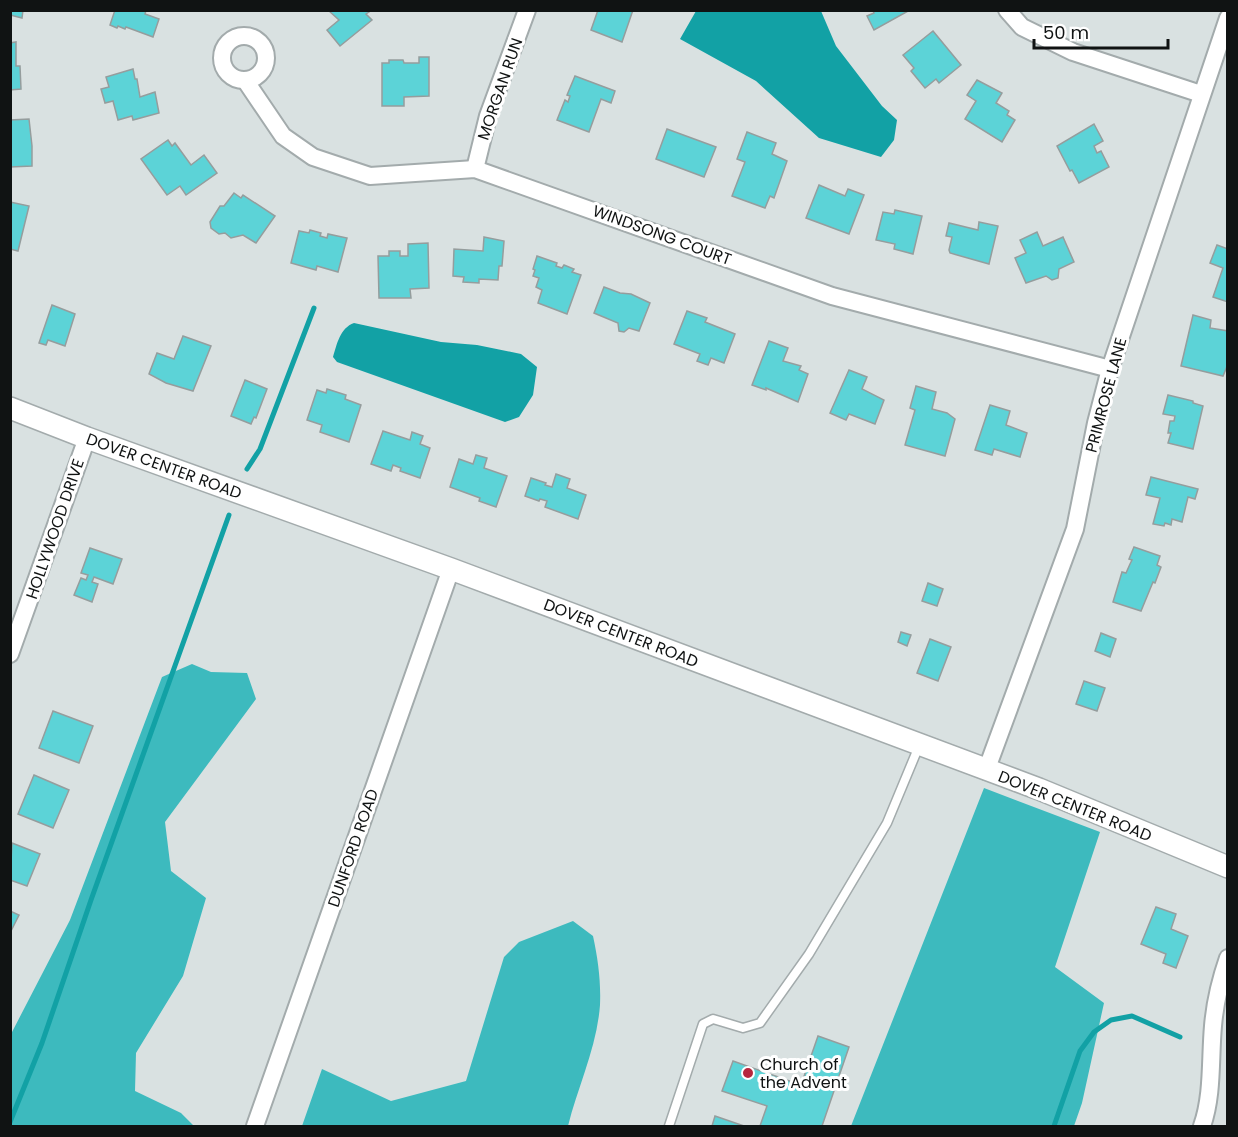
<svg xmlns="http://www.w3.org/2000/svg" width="1238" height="1137" font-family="Poppins,sans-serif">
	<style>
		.forest { fill: #3dbabe }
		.water { fill: #12a1a5 }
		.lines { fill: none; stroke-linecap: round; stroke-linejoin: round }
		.stream { stroke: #12a1a5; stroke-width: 5 }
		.building { fill: #5cd3d7; stroke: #959d9d; stroke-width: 1.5 }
		.service-casing { stroke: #a3abac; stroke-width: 11 }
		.minor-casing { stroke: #a3abac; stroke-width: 20 }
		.tertiary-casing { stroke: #a3abac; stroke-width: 24 }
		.service { stroke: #fff; stroke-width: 8 }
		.minor { stroke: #fff; stroke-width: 16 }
		.tertiary { stroke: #fff; stroke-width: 21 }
		.poi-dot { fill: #b7263d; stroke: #fff; stroke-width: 2 }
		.labels { text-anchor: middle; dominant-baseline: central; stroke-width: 6; stroke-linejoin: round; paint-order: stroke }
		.street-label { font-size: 16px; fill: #101313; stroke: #fff }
		.poi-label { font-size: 16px; fill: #101313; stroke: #fff; text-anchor: start }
	</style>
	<rect width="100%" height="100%" fill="#d9e1e1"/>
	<g class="forest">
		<path d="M192,664L211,672L247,673L256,699L165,822L171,871L206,898L183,976L136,1053L135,1091L181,1113L194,1126H11V1034L70,920L162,677Z"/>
		<path d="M984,788L1100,832L1055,967L1104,1003L1082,1103L1074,1126H851Z"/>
		<path d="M573,921L593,936C598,959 601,981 600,1005C597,1047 578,1086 568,1126H302L322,1069L391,1101L466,1081L504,957L519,942Z"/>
	</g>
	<g class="water">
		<path d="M696,11H821L836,46L882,106L897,120L894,140L881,157L819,138L756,81L680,39Z"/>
		<path d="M354,323L441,342L477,345L521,354L537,367L533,395L519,417L505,422L337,362L333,357C337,344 340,328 354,323Z"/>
	</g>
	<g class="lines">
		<g class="stream">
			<path d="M247,469L260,449L314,308"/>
			<path d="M10,1122L42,1043L91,900L229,515"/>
			<path d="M1054,1126L1080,1051L1094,1032L1111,1020L1132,1016L1180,1037"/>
		</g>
	</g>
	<g class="building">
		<path d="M10,10H23L22,18L10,15Z"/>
		<path d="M115,10H146L145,14L159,19L153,37L126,27L125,29L118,26L117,28L110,25Z"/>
		<path d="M328,10H368L369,12L366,14L372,20L340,46L327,30L339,20Z"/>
		<path d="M598,10H633L622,42L591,30Z"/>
		<path d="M873,10H910L874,30L867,16L874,13Z"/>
		<path d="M933,31L961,65L939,83L936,79L925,88L911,71L914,68L903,55Z"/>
		<path d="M16,42V66H20L21,89L10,90V43Z"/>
		<path d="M419,57H429V96L404,97V106H382V63H389V60H403L404,63H419Z"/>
		<path d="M133,69L135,79H137L140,97L155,92L159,113L133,120L132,116L118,120L113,101L105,103L101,89L109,87L106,77Z"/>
		<path d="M575,76L615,91L611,103L601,99L589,132L557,120L565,100L568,102L570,96L567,95Z"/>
		<path d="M977,80L1002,93L996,103L1009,111L1007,115L1015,120L1002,142L965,119L976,101L967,95Z"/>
		<path d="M29,119L32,146V166L10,167V120Z"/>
		<path d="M1094,124L1103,141L1094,146L1097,153L1101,151L1109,167L1079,183L1072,170L1070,171L1057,146Z"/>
		<path d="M667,129L716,147L704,177L656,159Z"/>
		<path d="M747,132L776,143L772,154L787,161L774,198L770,196L765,208L732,196L745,162L737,159Z"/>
		<path d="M168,140L172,146L175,143L191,165L204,155L217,173L186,195L180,186L167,195L141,159Z"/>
		<path d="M819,185L845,196L848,189L864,195L849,234L806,218Z"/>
		<path d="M234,193L241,198L243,195L275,216L256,243L243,235L231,238L225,233L219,234L211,228L210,222L220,206H224Z"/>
		<path d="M10,202L29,206L18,251L10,249Z"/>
		<path d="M895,210L922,216L913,254L894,249L895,244L876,240L883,212L894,214Z"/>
		<path d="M979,222L998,226L989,264L950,253L949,250L952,237L946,236L949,223L978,230Z"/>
		<path d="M310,230L321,233L320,236L327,238L328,234L347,238L338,272L317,266L316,270L291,263L299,231L309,233Z"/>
		<path d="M1037,232L1043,246L1063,237L1074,262L1059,269L1058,278L1052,280L1046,276L1026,283L1015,258L1026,253L1020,240Z"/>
		<path d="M484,237L504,241L502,266H499L498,280L479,279V283L463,282L464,277L453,276L454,249L483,251Z"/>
		<path d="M428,243L429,288L410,289L411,298H379L378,256H389V251H400V256H408V244Z"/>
		<path d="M1217,245L1228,249V302L1213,297L1223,268L1210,263Z"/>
		<path d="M537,256L557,263L556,266L562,268L564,265L574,269L572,272L581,275L567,314L538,303L542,290L536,287L539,278L533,276L535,270L533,269Z"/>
		<path d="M604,287L620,293L631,294L650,303L639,331L629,328L624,332L619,331L618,323L594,313Z"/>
		<path d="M52,305L75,314L65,346L48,340L46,345L39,343Z"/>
		<path d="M687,311L707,318L705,322L735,334L724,363L711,358L708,365L697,361L700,354L674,344Z"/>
		<path d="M1193,315L1211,320L1210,328L1228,331V364L1223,376L1181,366Z"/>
		<path d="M183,336L211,346L193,391L166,383L149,374L157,353L174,359Z"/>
		<path d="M769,341L788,348L783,361L801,366L799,370L808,374L798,402L766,388V390L752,385Z"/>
		<path d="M849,370L867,377L862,389L884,400L875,424L849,414L846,420L830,413Z"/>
		<path d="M245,380L267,389L256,418L254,417L251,424L231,416Z"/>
		<path d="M916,386L936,392L932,409L947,413L955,419L945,456L905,445L915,410L910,408Z"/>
		<path d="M327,389L346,395L345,399L361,405L349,442L320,432L322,425L307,420L317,390L326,393Z"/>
		<path d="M1168,395L1193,401V403L1203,406L1193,449L1168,443L1171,433H1168L1170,421H1174L1175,416L1163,414Z"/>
		<path d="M990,405L1010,411L1006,425L1027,433L1020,457L994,449L992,455L975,450Z"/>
		<path d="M383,431L410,440L412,432L423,436L420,444L430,448L420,478L400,471L401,468L393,465L391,471L371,464Z"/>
		<path d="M476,455L487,458L484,468L507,476L496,507L479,501L480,498L450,487L459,459L473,464Z"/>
		<path d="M556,474L570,479L567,488L586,495L578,519L545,507L547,501L540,499L539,501L525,496L531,478L546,483L545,485L552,487Z"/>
		<path d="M1151,477L1198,489L1195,499L1188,497L1182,522L1172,519L1171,525L1165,523L1164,526L1153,524L1160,498L1146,495Z"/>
		<path d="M1134,547L1160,556L1157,565L1161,567L1155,583L1153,582L1141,611L1113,602L1122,572L1126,573L1130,564L1132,560L1129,559Z"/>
		<path d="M90,548L122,559L113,584L94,577L92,582L98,584L92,602L74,595L81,578L86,580L88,575L81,573Z"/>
		<path d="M928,583L943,589L937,606L922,601Z"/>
		<path d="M901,632L911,635L907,646L898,642Z"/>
		<path d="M1101,633L1116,639L1110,657L1095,651Z"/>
		<path d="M930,639L951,647L938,681L917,673Z"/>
		<path d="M1084,681L1105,688L1097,711L1076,704Z"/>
		<path d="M53,711L93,726L79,763L39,748Z"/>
		<path d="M34,775L69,790L53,828L18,814Z"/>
		<path d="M12,843L40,854L27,886L10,880Z"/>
		<path d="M1156,907L1176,914L1171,929L1188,936L1176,968L1163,963L1166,954L1141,944Z"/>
		<path d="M10,911L19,915L10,933Z"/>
		<path d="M818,1036L849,1047L822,1126H760L767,1106L722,1091L733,1061L801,1085Z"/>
		<path d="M715,1116L744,1126H712Z"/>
	</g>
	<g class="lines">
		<defs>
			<path id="service" d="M669,1126L703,1024L713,1019L743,1028L760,1023L809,954L887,823L919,746"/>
			<g id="minor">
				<path d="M1007,10L1022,27L1073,52L1201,94"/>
				<circle cx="244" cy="58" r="22"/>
				<path d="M245,80L283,136L313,157L370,176L475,169L832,296L1110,369"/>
				<path d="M475,169L488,116L527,10"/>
				<path d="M10,654L87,438"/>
				<path d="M986,771L1075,529L1096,423L1110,369L1228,18"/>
				<path d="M255,1126L451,569"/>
				<path d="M1202,1126C1213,1095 1210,1059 1213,1026C1215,1002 1220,981 1228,958"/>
			</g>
			<path id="tertiary" d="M10,408L87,438L451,569L1039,789L1228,867"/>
		</defs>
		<use href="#service" class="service-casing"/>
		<use href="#minor" class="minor-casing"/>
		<use href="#tertiary" class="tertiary-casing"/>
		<use href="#service" class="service"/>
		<use href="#minor" class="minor"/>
		<use href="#tertiary" class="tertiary"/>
	</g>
	<circle class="poi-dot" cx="748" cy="1073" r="6"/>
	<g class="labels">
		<g class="street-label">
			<text transform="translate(500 89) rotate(-71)">MORGAN RUN</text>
			<text transform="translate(662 235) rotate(20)">WINDSONG COURT</text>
			<text transform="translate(1106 395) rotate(-75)">PRIMROSE LANE</text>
			<text transform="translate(164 466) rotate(20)">DOVER CENTER ROAD</text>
			<text transform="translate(55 529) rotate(-71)">HOLLYWOOD DRIVE</text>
			<text transform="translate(621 633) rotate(21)">DOVER CENTER ROAD</text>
			<text transform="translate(1075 806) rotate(22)">DOVER CENTER ROAD</text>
			<text transform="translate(353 848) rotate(-71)">DUNFORD ROAD</text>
		</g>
		<g class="poi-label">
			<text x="760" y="1064">Church of<tspan x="760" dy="18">the Advent</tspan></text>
		</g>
	</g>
	<rect width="1238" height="1137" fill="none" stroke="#101313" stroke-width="24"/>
	<path d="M1034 39v9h134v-9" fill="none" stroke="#101313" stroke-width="3"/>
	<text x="1043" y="39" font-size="18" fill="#101313" stroke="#ffffff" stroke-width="4.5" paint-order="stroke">50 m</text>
</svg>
